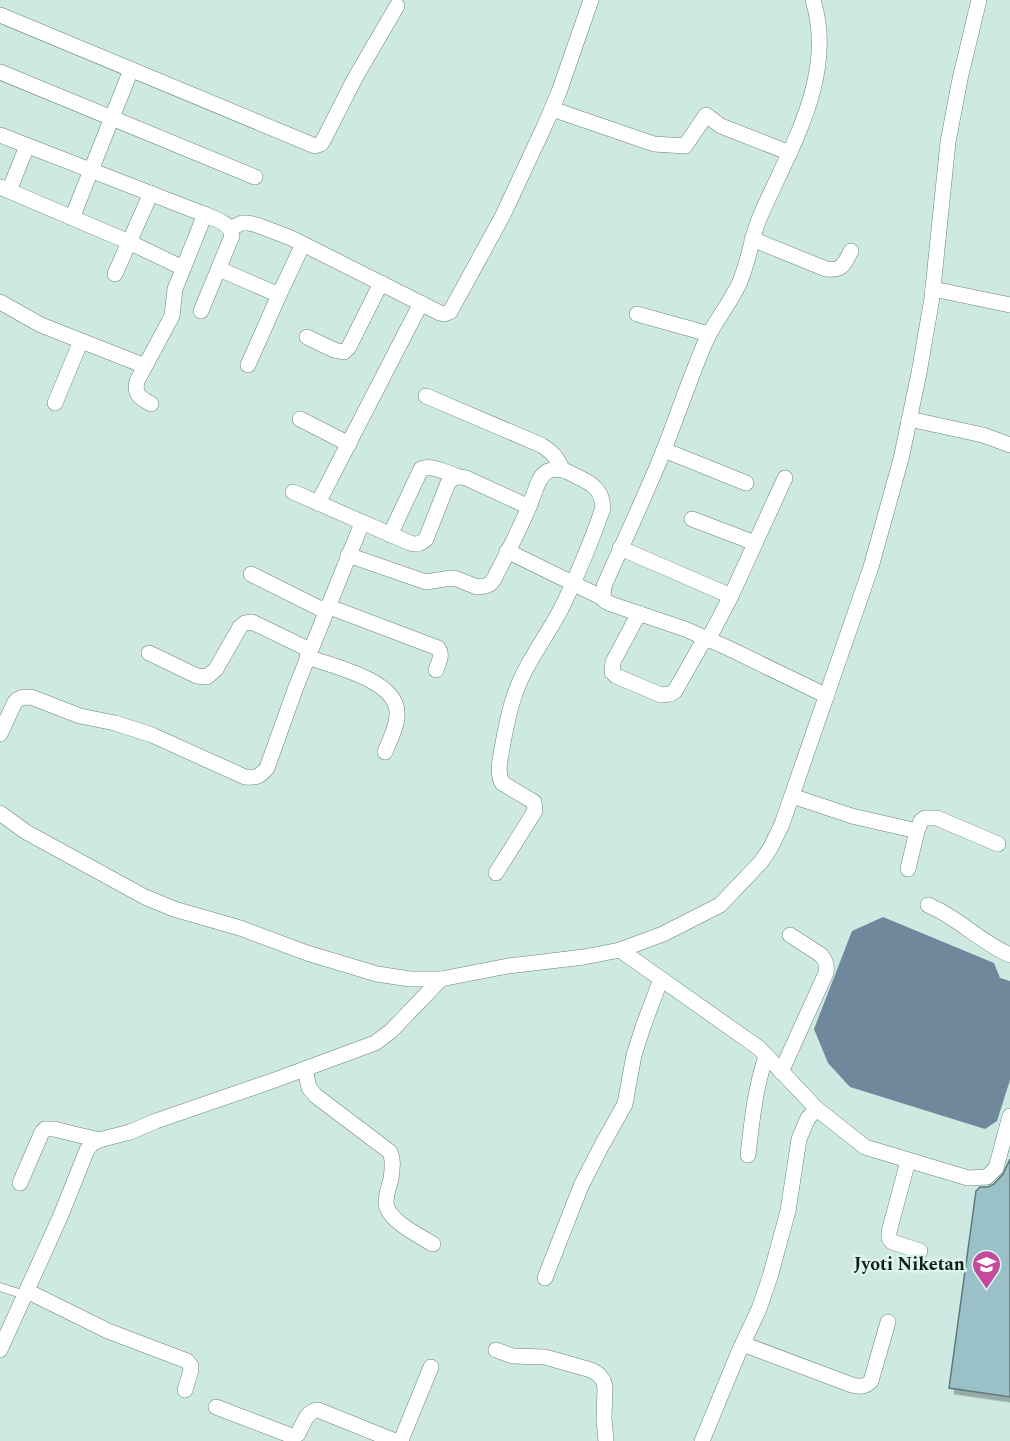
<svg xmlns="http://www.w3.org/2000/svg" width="1010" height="1441" font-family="Spectral,serif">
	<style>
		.water { fill: #6f889c }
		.building { fill: #9bc1c8; stroke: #5e787c; stroke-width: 1.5; filter: url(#shadow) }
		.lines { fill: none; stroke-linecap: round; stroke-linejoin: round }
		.service-casing { stroke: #6b847d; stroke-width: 9 }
		.minor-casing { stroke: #6b847d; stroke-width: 16 }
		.service { stroke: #fff; stroke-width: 8 }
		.minor { stroke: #fff; stroke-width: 15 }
		.labels { text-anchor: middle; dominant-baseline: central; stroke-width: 5; stroke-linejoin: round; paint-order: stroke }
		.poi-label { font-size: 18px; font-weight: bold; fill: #121c19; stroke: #daf6ee; text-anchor: end }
	</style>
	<defs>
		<filter id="shadow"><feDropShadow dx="5.5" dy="5.5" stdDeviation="0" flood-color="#0004"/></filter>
	</defs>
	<rect width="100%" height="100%" fill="#cde9e1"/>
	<path class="water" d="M883,917L994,963L1000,978L1010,981V1080L997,1121L985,1129L850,1087L828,1063L814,1029L852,931Z"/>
	<path class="building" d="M1010,1159V1397L949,1388L976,1191L980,1187H988L994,1184L1003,1174Z"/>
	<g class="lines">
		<defs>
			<path id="service" d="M0,1287L25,1295"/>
			<g id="minor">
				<path d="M813,0C837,77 788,151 759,219C751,240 748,264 739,284C729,305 714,322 705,343C689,380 676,420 661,457C643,501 623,543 604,586L603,598L605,601L611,604L685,629L728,648L827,696"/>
				<path d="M0,15L315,146L321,144L325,137L355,78L397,6"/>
				<path d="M0,72L255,177"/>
				<path d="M552,109L654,144L685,146L706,115L721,126L790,153"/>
				<path d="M0,135L201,213C212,218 231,222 232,236L201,311"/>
				<path d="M0,187L129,242L183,268"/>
				<path d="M9,191L27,146"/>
				<path d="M72,218L131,70"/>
				<path d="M231,228L242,223H248L257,225L291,238L440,313L444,314L450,312L503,215L545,125L559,92L591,0"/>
				<path d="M752,239L826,269C843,271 844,264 851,251"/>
				<path d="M219,269L279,295"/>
				<path d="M115,274L151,193"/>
				<path d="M933,289L1010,305"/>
				<path d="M0,302L41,325L145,366"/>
				<path d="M637,314L709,334"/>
				<path d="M307,337L334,350L344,352L349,347L381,283"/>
				<path d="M248,365L279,295L303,244"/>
				<path d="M426,396L541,445C552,452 557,457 562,469"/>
				<path d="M55,403L81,341"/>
				<path d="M151,404C140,398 134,395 137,381L172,316L175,289L205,214"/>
				<path d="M300,419L349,444"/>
				<path d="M909,419L983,435L1010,445"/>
				<path d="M664,450L746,483"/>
				<path d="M293,492L410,543C417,545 420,544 426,539L448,483C453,477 458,476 466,478L529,507"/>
				<path d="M318,503L421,303"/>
				<path d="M692,519L755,543"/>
				<path d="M390,535L421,469C432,464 446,473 457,476"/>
				<path d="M620,548L731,596"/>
				<path d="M507,551L603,598"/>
				<path d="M348,555L426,582L451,578L457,579L477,587L485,586L490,584L494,579C507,553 522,526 532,499C536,490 538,476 548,471C559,466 568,472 578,477C593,484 602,490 603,508C592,540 579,571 565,601C550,633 526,661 515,694C509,710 506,727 503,743C501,757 496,771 502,783L534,802L535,811L496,873"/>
				<path d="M251,574L325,611"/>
				<path d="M327,606L438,648C443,655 439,662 436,670"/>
				<path d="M639,613L613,662L612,672L616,676L661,695L670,694L675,691L705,638"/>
				<path d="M708,640L731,596L785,478"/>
				<path d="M149,653L197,676L207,677L216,669L240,627L245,623L252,622L310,650"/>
				<path d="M307,657C333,666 396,680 397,712C398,725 390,740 385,752"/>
				<path d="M0,734L15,702C20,697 24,697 31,697L80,716L115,723L152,735L245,777C255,778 260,777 267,768L296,687L362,523"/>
				<path d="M792,796L852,816L917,831"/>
				<path d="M0,813L26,832L145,897L174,909L240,928L307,953L377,974L410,979H441L508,966L584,957L620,950L663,934L720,905L761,862L771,847L782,824L871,567L901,459L919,373L932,298L948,142L960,79L979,0"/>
				<path d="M908,869L917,831L921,821L925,818H937L998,844"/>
				<path d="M928,905C959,918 980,942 1010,955"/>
				<path d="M620,950L759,1048L817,1109L865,1147L968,1178L987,1177L996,1168L1010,1116"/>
				<path d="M305,1069L309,1088L316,1096L390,1152C394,1161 392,1169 391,1179C389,1186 386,1195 386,1202C386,1220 420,1236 433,1244"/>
				<path d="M781,1072L826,973C827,965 826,961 821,955L790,935"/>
				<path d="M748,1155C752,1120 755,1089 766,1056"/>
				<path d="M908,1161L889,1232V1238L892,1242L920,1251"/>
				<path d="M20,1183L42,1132L45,1129H54L99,1140"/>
				<path d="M545,1278L581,1186L602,1145L625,1104L634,1055L644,1024L661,979"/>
				<path d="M27,1291L108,1331L187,1361L191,1366V1370L185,1390"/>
				<path d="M743,1344L852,1385C860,1387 865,1387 871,1381L888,1322"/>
				<path d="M0,1350L61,1215L87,1150L92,1144L99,1140L130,1132L156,1121L272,1081L375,1043L391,1031L441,979"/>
				<path d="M496,1350L513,1356L545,1357L591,1370L598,1374L603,1380L605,1387L604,1419L606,1441"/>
				<path d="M216,1407L292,1436L298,1434C303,1425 306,1411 318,1410L395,1441"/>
				<path d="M396,1441H399L402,1438L431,1367"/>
				<path d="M702,1441L738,1354L759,1309L770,1277L788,1211L799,1139L808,1118L817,1109"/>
			</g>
		</defs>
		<use href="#service" class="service-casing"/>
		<use href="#minor" class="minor-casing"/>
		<use href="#service" class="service"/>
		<use href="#minor" class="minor"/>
	</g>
	<defs>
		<symbol id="school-pin" viewBox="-11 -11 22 30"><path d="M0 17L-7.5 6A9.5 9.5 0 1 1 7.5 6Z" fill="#c44a9e" stroke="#daf6ee"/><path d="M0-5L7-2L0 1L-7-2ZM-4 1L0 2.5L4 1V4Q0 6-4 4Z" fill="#fff"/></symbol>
	</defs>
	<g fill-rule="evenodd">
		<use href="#school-pin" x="970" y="1248" width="33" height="45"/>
	</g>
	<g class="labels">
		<g class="poi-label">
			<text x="965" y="1264">Jyoti Niketan</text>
		</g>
	</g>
</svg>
